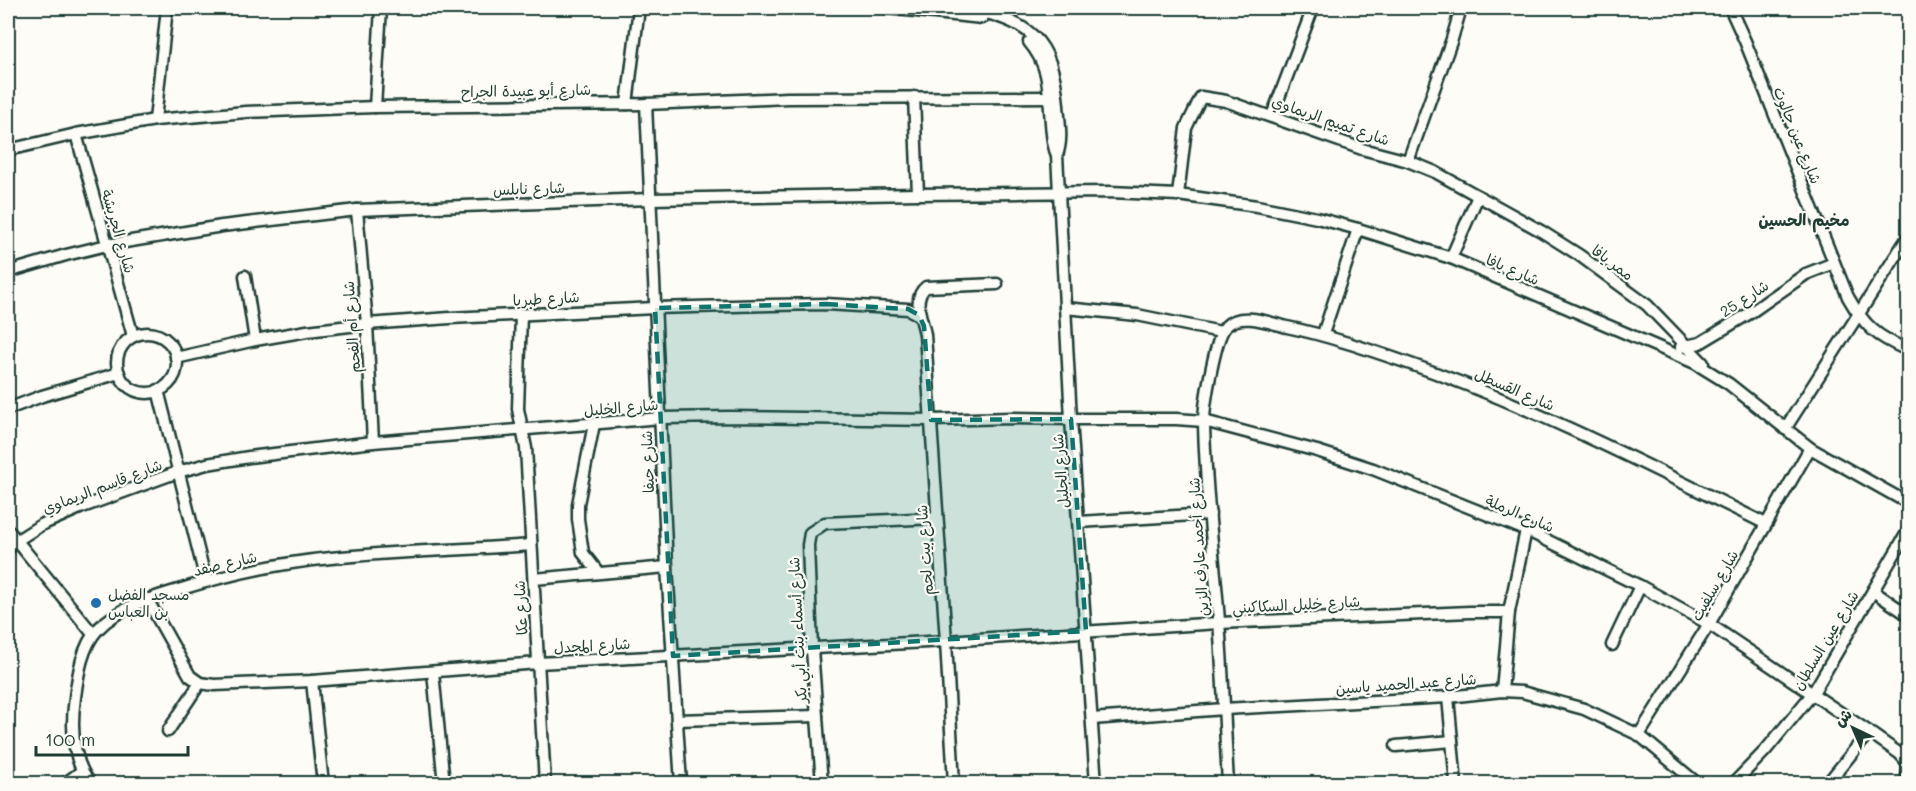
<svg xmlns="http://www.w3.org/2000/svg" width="1916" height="791" font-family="Mali,'Playpen Sans Arabic',sans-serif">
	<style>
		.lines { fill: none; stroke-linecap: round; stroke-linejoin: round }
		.minor-casing { stroke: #1f3d34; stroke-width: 15 }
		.minor { stroke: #fdfcf7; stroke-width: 10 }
		.marked { fill: #0f766e; fill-opacity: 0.2; stroke: #0f766e; stroke-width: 4.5; stroke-dasharray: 12 8; stroke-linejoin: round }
		.poi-dot { fill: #1f6fb2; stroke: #fdfcf7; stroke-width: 2 }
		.labels { text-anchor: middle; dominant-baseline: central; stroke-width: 4.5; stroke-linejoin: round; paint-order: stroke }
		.street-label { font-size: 15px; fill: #1f3d34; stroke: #fdfcf7 }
		.poi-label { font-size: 15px; fill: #1f3d34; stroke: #fdfcf7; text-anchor: start }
		.neighbourhood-label { font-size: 16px; font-weight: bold; fill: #1f3d34; stroke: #fdfcf7 }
	</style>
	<rect width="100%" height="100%" fill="#fdfcf7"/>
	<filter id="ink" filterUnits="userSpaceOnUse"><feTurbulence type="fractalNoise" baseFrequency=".0167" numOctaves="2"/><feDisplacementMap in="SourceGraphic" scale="12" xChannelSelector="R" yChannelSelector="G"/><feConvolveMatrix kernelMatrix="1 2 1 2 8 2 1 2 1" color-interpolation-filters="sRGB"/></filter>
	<g filter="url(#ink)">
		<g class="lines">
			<defs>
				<g id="minor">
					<path d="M887,8L982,18"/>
					<path d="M967,8C1030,23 1052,37 1058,105C1059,121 1063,139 1057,155L1071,419L1096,784"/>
					<path d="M1730,8L1745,41L1848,297C1865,327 1877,337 1908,350"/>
					<path d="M1029,42C1051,68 1048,90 1051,123C1052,134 1052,145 1057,155"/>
					<path d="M914,97L918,194"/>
					<path d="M627,104L639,8"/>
					<path d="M646,104L667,567L681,784"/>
					<path d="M375,107L381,8"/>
					<path d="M1272,116L1313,8"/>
					<path d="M155,120L167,8"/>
					<path d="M76,134L133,336"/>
					<path d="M8,150L76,134L155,120L246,112L375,107L646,104L788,98L1049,97"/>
					<path d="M1408,161L1452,39L1461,8"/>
					<path d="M1178,195L1186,128L1201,97L1226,101L1362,149L1408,161L1435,172L1541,231L1579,255L1647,305L1703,363"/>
					<path d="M357,210L367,324L373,442"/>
					<path d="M1451,258L1478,196"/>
					<path d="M8,272L66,255L107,245L222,226L357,210L650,199L918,194L1110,192L1178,195L1257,206L1317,218L1358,229L1451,258L1695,363L1729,384L1810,448L1908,503"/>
					<path d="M245,276L255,340"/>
					<path d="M1065,308L1137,315L1221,332"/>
					<path d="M521,314L518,409L526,448L545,784"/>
					<circle cx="147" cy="363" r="30"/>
					<path d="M1323,334L1358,229"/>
					<path d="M1681,347L1700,343L1750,313L1806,274L1834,263"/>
					<path d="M176,358L255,340L307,331L367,324L450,318L655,308L770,305L826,304L908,309L919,315"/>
					<path d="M158,390L206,581"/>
					<path d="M8,409L42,396L119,373"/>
					<path d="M594,424L578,504V519L583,553L598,572"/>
					<path d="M1785,429L1908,237"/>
					<path d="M1079,522L1210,514"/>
					<path d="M8,530L93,634"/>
					<path d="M8,549L16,541L41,525L80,508L178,472L207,464L249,457L373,442L661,418L731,417L931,420L1012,418L1071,419H1176L1204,421L1317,451L1373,469L1526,530L1640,586L1709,624L1869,732L1900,754L1908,763"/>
					<path d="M534,579L667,567"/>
					<path d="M1873,591L1908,615"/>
					<path d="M147,599L190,676L200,683L214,685L312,681L538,663L946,641L1219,623L1470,612H1509"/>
					<path d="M1612,645L1640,586"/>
					<path d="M433,672L444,784"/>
					<path d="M312,681L323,784"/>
					<path d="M1502,691L1509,612L1526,530"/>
					<path d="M1448,697L1456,784"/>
					<path d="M1092,719L1224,709L1448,697L1502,691L1522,692L1584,709L1639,735L1698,784"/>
					<path d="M677,720L817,716"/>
					<path d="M168,731L200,683"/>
					<path d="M1639,735L1709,624L1810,448"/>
					<path d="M1396,746L1452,741"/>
					<path d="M64,784L82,771"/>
					<path d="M91,784C71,760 71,726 75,697C78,674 82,646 98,629C118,608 148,599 175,591C225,575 279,563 331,558C397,551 465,550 531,545"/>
					<path d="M822,784L812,649L808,545L810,533L825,523L937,518"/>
					<path d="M954,784L946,641L925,335C923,320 911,299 926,287L997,284"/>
					<path d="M1228,784C1225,729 1223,675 1219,621C1214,555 1205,488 1204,422C1204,405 1215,337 1226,326C1241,311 1270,323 1287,327C1326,335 1364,348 1402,361C1528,404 1647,465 1766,524"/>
					<path d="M1733,784L1765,751L1813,693L1908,531"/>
					<path d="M1827,784L1869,732"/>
					<path d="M1906,784L1908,770"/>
				</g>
			</defs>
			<use href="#minor" class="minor-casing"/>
			<use href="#minor" class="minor"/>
		</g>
	</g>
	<path class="marked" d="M826,304L908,309L919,315L924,326L931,420L1071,419L1086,631L673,656L655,308Z"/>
	<circle class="poi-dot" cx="96" cy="603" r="6"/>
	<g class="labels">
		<g class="street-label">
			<text transform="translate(526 90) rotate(-1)">شارع أبو عبيدة الجراح</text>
			<text transform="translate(1331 120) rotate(19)">شارع تميم الريماوي</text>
			<text transform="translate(1798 135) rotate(68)">شارع عين جالوت</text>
			<text transform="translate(529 188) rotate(-2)">شارع نابلس</text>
			<text transform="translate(119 231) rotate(74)">شارع الجريشة</text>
			<text transform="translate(1613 262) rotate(37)">ممر يافا</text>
			<text transform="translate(1513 269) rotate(23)">شارع يافا</text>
			<text transform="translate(546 298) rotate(-3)">شارع طبريا</text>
			<text transform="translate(1744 298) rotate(-33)">شارع 25</text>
			<text transform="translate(351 327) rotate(-94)">شارع أم الفحم</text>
			<text transform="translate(1515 389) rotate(23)">شارع القسطل</text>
			<text transform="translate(621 407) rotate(-5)">شارع الخليل</text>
			<text transform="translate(647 462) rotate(-92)">شارع حيفا</text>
			<text transform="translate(1060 471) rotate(-95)">شارع الجليل</text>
			<text transform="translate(102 486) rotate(-21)">شارع قاسم الريماوي</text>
			<text transform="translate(1520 513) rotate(23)">شارع الرملة</text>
			<text transform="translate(1198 547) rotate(-94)">شارع أحمد عارف الزين</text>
			<text transform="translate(924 550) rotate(-94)">شارع بيت لحم</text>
			<text transform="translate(225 563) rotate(-13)">شارع صفد</text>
			<text transform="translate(1714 585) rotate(-60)">شارع سلفيت</text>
			<text transform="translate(1296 604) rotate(-3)">شارع خليل السكاكيني</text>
			<text transform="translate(520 608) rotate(-93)">شارع عكا</text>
			<text transform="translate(797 630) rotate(-93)">شارع أسماء بنت أبي بكر</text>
			<text transform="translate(1825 640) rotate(-59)">شارع عين السلطان</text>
			<text transform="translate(592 645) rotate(-3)">شارع المجدل</text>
			<text transform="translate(1406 683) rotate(-4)">شارع عبد الحميد ياسين</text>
		</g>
		<g class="poi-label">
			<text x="108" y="594">مسجد الفضل<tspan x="108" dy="17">بن العباس</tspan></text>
		</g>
		<g class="neighbourhood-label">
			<text x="1804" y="219">مخيم الحسين</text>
		</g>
	</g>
	<rect width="1916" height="791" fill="none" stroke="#fdfcf7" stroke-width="30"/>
	<rect x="15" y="15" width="1886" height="761" fill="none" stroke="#1f3d34" stroke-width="2" filter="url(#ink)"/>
	<g transform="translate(1853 728) rotate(316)" stroke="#fdfcf7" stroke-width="4.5" paint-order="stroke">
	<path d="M0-4.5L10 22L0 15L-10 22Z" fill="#1f3d34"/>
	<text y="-9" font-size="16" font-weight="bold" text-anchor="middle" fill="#1f3d34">ش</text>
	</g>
	<path d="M36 746v9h152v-9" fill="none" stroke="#1f3d34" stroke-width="3"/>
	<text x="45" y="746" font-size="18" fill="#1f3d34" stroke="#fdfcf7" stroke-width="4.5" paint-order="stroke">100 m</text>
</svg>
